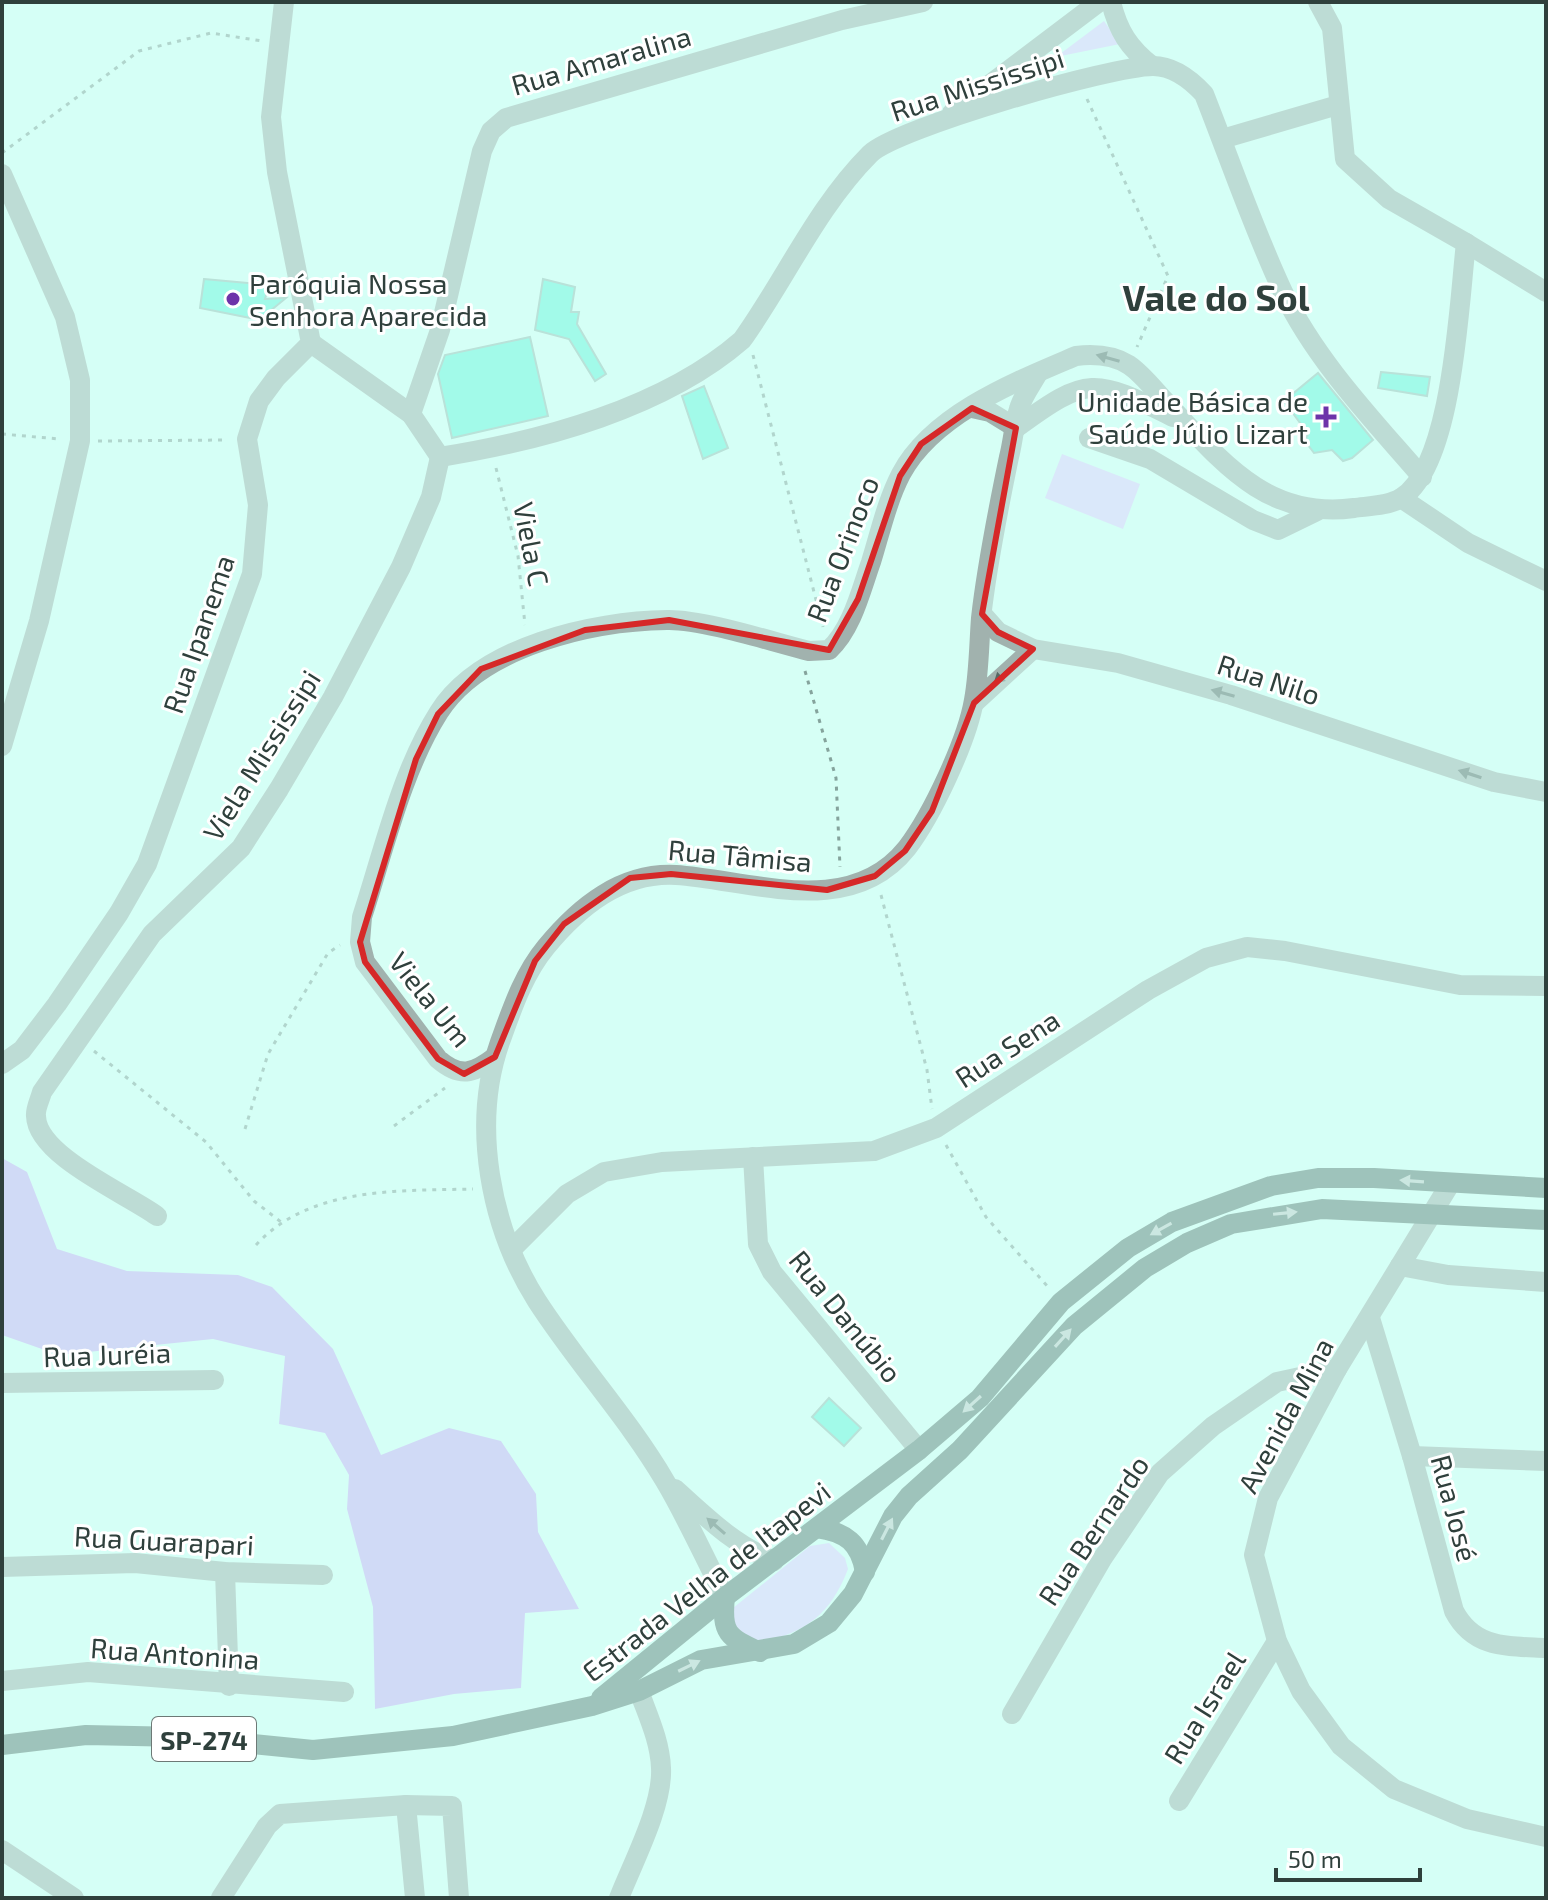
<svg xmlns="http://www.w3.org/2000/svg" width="1548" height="1900" font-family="'Exo 2',sans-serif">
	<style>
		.green { fill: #e0cdfe }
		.forest { fill: #cbaef6 }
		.building { fill: #64f3d9; stroke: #97beb5; stroke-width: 2 }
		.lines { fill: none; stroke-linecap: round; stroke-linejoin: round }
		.path { stroke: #85a39c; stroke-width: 3; stroke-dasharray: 4 6; stroke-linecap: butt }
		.minor { stroke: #a1b2ae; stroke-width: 20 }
		.major { stroke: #5c7b74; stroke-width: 20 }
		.oneway { fill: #576864 }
		.oneway2 { fill: #becac7 }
		.marked { fill: none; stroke: #d62828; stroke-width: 6; stroke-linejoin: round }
		.poi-dot { fill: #6d33a9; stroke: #fff; stroke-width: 3 }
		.labels { text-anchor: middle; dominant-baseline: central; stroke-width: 6; stroke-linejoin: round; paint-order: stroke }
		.shield { fill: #fff; stroke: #6d7976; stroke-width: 2 }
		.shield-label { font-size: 26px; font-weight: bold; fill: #2f403c }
		.street-label { font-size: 28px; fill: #2f403c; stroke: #fff }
		.poi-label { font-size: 28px; fill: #2f403c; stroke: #fff; text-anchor: start }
		.district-label { font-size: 36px; font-weight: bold; fill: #2f403c; stroke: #fff }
	</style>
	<rect width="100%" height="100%" fill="#d6fff5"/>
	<g class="green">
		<path d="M1104,21L1120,44L1056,57Z"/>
		<path d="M1062,454L1140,484L1123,529L1045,498Z"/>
		<path d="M829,1543L845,1558L848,1569C830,1616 804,1634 756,1643L732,1624L733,1608L810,1546Z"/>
	</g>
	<path class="forest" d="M2,1158L27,1172L57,1249L127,1271L238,1275L272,1287L333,1349L381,1455L449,1428L501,1441L536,1494L538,1532L579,1609L525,1613L521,1688L454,1694L375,1709L373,1607L347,1509L349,1475L325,1433L279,1424L285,1356L213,1339L59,1355L2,1335Z"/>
	<g class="building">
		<path d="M204,279L269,285L265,299L286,298L264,316L250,318L200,308Z"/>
		<path d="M543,279L575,287L571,312H579L577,324L606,374L595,381L569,339L535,330Z"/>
		<path d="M530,337L548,416L452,438L438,374L445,355Z"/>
		<path d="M1381,372L1430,377L1427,396L1378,388Z"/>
		<path d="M1318,373L1373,440L1352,458L1343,461L1332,450L1314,453L1305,441L1308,434L1284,401Z"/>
		<path d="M704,386L728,448L703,459L682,396Z"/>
		<path d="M829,1398L861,1428L844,1446L812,1417Z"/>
	</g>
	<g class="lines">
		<g class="path">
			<path d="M1087,99L1168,276L1137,347"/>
			<path d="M2,153L139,51L211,33L262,41"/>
			<path d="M753,355L823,627"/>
			<path d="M2,434L59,439"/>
			<path d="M98,441L227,440"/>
			<path d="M496,468L518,556L525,625"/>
			<path d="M805,671L836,778L840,867"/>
			<path d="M881,895L927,1070L932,1109"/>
			<path d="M94,1051L206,1142L254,1201L281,1222"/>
			<path d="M394,1126L445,1088"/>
			<path d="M245,1129L268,1054L328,953L340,945"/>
			<path d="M946,1145L986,1217L1048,1287"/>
			<path d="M256,1245C310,1186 400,1191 473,1189"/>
		</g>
		<g class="minor">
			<path d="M1111,2C1118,31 1129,48 1152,66"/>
			<path d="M952,113L1099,2"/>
			<path d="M1222,139L1338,105"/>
			<path d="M2,174L65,317L80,380V441L39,621L2,746"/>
			<path d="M1466,243L1546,292"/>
			<path d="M311,343L411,414L440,457"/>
			<path d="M972,408L990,412L1016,428"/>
			<path d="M411,414L440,330L482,151L491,131L506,118L842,20L923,2"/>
			<path d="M1016,428C1088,375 1094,378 1173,417"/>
			<path d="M1089,438L1150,459L1253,520L1278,530L1317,511"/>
			<path d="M440,457C541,441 664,408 742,340C785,280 817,207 870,154C896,128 1112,66 1153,66C1174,66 1191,80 1204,94C1230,160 1253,228 1283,292C1316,361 1373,420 1422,477"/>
			<path d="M1401,498L1468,543L1546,581"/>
			<path d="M982,614L998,632L1033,649L1118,663L1231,695L1494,782L1546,792"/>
			<path d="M974,703L1033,649"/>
			<path d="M495,1057C473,1074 460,1078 438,1059L365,962L360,942L362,917C384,850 401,772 439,712C481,646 593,621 667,620C702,619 773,642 809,651L829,650C852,629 861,590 871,562C880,533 887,501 901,474C933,414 1015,382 1076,356C1093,354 1113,355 1129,365C1141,373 1153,388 1163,399C1219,458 1264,520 1354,508C1369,506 1388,506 1401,498C1453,466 1459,302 1466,243L1389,199L1345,159L1332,28L1318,2"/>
			<path d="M2,1064L22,1050L57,1004L119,913L147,864L252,574L258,505L247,439L259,401L276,378L311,343L277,172L271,117L284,2"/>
			<path d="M753,1157L758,1244L772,1272L919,1450"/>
			<path d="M1450,1184L1337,1369L1268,1498L1254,1555L1277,1641L1301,1691L1341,1746L1394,1789L1467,1819L1546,1837"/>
			<path d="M157,1216C127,1194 37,1156 36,1116C35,1109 40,1100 42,1092L152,934L241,848L279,789L333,697L401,567L431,497L440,457"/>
			<path d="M512,1249L567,1194L604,1172L662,1162L874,1151L936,1128L1148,990L1206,958L1247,947L1285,951L1460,985L1546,986"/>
			<path d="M1400,1266L1448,1275L1546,1282"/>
			<path d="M1370,1318L1412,1456L1454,1611C1474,1649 1507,1646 1546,1648"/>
			<path d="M2,1383L214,1380"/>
			<path d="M1412,1456L1546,1461"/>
			<path d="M675,1489C706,1517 734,1545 774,1561"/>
			<path d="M2,1567L135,1563L225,1572L323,1575"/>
			<path d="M225,1572L229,1686"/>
			<path d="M725,1597C705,1559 687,1518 665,1481C628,1418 577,1363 537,1301C490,1227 471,1125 500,1042C512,1009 523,975 546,947C579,907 621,872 676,875C751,880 850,920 907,848C932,815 967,741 974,700C979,673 979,645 981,618C987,565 998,510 1009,457C1013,442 1014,424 1019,409C1022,397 1032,384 1038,373"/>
			<path d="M2,1681L88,1672L344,1692"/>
			<path d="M1012,1714L1102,1559L1160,1473L1213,1426L1277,1382L1337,1369"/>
			<path d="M1179,1801L1277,1641"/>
			<path d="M406,1805L415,1898"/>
			<path d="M2,1850L74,1898"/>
			<path d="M221,1898L267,1826L280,1814L406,1805L452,1806L459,1898"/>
			<path d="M619,1898C633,1862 663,1806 661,1768C660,1741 648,1716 639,1691"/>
		</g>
		<g class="major">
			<path d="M817,1528C846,1532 860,1543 865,1572"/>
			<path d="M725,1597C721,1634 728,1637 760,1652"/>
			<path d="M601,1698L725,1597L919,1450L980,1398L1061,1302L1128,1248L1172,1222L1271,1186L1318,1178H1374L1546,1188"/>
			<path d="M2,1745L86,1735L182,1737L313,1750L453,1736L592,1706L639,1691L701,1660L794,1644L829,1623L853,1594L893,1516L909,1496L960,1450L1074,1326L1145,1268L1187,1243L1231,1224L1322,1209L1546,1220"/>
		</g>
	</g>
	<defs><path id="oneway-solid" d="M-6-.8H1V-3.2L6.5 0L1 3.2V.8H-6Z" transform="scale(2)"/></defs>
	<g class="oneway">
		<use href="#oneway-solid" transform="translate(1108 358) rotate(-164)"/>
		<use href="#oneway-solid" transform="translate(1003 675) rotate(137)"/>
		<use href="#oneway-solid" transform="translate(1223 693) rotate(-164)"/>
		<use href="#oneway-solid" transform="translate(1470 774) rotate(-162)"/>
		<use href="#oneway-solid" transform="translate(716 1526) rotate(-139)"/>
	</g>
	<g class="oneway2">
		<use href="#oneway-solid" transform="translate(1412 1181) rotate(-176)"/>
		<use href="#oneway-solid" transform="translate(1285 1213) rotate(-6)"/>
		<use href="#oneway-solid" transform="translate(1161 1229) rotate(151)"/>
		<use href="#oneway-solid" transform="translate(1063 1338) rotate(-48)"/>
		<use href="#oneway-solid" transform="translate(972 1404) rotate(138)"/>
		<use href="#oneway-solid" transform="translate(887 1529) rotate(-63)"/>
		<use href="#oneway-solid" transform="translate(689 1666) rotate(-26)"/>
	</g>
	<path d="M0 0H1548V1900H0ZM972,408L1016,428L982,614L998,632L1033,649L974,703L932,811L905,851L875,876L827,890L671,874L630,878L564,924L535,961L495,1057L464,1074L438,1059L365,962L360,942L416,759L438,714L481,669L585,630L669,620L829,650L858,599L900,476L921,444Z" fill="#d6fff5" fill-opacity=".55" fill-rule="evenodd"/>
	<path class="marked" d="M972,408L1016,428L982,614L998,632L1033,649L974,703L932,811L905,851L875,876L827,890L671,874L630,878L564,924L535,961L495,1057L464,1074L438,1059L365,962L360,942L416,759L438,714L481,669L585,630L669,620L829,650L858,599L900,476L921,444Z"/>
	<g class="poi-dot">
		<circle cx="233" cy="299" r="8"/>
		<path d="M1322 405h8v8h8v8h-8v8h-8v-8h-8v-8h8z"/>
	</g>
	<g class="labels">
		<rect class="shield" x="152" y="1717" width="104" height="44" rx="6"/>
		<g class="shield-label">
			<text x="204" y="1739">SP-274</text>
		</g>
		<g class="street-label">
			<text transform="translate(601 60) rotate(-16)">Rua Amaralina</text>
			<text transform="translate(977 84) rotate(-18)">Rua Mississipi</text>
			<text transform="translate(532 544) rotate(79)">Viela C</text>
			<text transform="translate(842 549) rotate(-69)">Rua Orinoco</text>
			<text transform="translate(198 634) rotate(-71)">Rua Ipanema</text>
			<text transform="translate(1269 679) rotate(18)">Rua Nilo</text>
			<text transform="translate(261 755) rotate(-58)">Viela Mississipi</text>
			<text transform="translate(740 855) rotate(5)">Rua Tâmisa</text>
			<text transform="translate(431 999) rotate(51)">Viela Um</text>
			<text transform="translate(1007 1048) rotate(-33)">Rua Sena</text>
			<text transform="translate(846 1316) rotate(51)">Rua Danúbio</text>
			<text transform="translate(107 1354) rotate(-2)">Rua Juréia</text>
			<text transform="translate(1285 1415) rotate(-62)">Avenida Mina</text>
			<text transform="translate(1455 1508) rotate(75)">Rua José</text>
			<text transform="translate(1093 1530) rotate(-56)">Rua Bernardo</text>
			<text transform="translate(164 1540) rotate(3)">Rua Guarapari</text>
			<text transform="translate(706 1581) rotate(-38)">Estrada Velha de Itapevi</text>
			<text transform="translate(175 1653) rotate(4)">Rua Antonina</text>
			<text transform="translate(1204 1707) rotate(-58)">Rua Israel</text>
		</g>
		<g class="poi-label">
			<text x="249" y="283">Paróquia Nossa<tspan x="249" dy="32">Senhora Aparecida</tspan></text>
			<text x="1308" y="401" text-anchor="end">Unidade Básica de<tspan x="1308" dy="32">Saúde Júlio Lizart</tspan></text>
		</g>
		<g class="district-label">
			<text x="1216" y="296">Vale do Sol</text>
		</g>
	</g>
	<rect width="1548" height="1900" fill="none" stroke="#2f403c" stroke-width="8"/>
	<path d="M1276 1868v12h144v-12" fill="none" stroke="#2f403c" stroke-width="4"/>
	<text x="1288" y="1868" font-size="24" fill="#2f403c" stroke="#ffffff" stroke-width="6" paint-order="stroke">50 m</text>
</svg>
